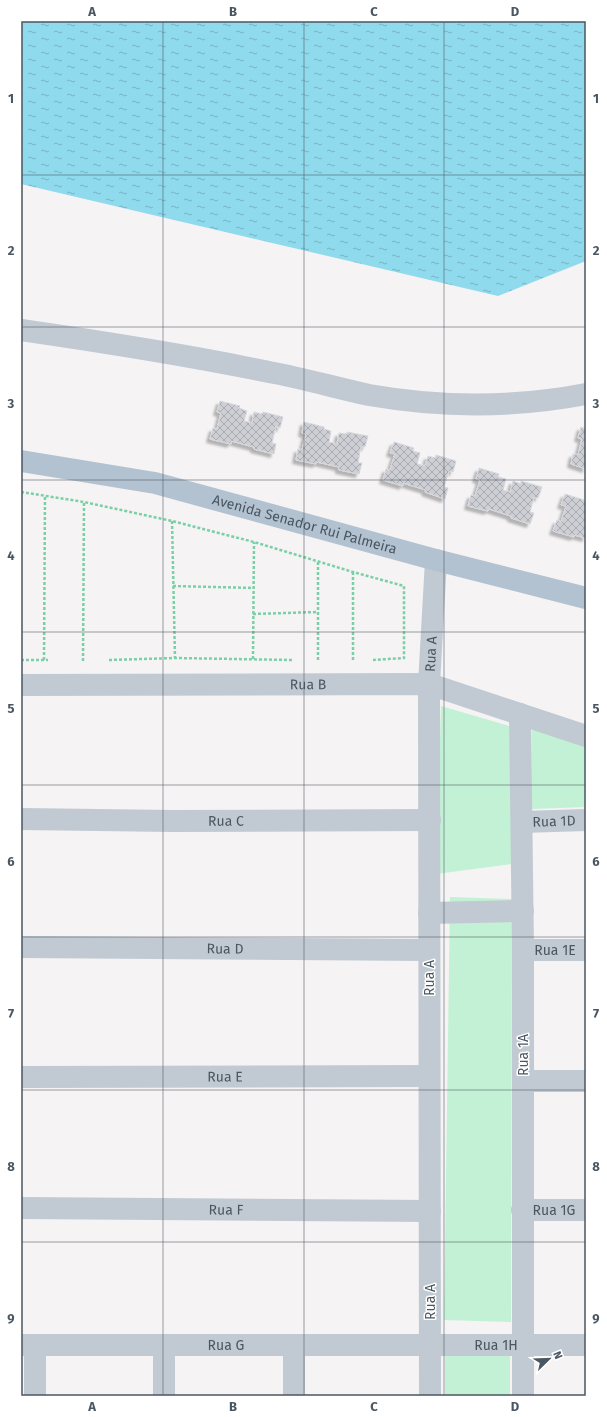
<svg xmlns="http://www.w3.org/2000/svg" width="607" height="1417" font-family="'Fira Sans',sans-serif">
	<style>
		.green { fill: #c3f1d5 }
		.water { fill: url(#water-ripples) }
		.building { fill: url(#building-cross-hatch); stroke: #d7d9de; filter: url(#shadow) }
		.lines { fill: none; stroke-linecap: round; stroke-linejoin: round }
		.path { stroke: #7ad0a6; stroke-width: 2.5; stroke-dasharray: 3 2; stroke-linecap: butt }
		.street { stroke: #c1cad2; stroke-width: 22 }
		.primary { stroke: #b3c2d1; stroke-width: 22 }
		.grid { fill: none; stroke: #4a5661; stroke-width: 1; stroke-opacity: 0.55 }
		.labels { text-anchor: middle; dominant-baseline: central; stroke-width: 3; stroke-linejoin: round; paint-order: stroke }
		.street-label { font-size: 14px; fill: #4a5661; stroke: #fff }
		.neatline { fill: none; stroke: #4a5661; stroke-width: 1.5 }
		.grid-label { font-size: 13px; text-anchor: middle; font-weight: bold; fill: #4a5661 }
	</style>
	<defs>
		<pattern id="water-ripples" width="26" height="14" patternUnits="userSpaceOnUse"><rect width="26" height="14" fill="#90daee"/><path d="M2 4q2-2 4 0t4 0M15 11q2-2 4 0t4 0" fill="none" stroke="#78b4c4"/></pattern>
		<pattern id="building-cross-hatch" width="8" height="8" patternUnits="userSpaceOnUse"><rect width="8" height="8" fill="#cdcfd5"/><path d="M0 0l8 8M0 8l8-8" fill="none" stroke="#a8abb0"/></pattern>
		<filter id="shadow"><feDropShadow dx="-3.5" dy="3.5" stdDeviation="1" flood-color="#0004"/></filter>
	</defs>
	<rect width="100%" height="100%" fill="#f5f3f3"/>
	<g class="green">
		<path d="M441,706L513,727L512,864L436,874Z"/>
		<path d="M532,723L586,742V807L531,809Z"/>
		<path d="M450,897L512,899L511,1322L444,1320Z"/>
		<path d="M510,1351V1396H445V1353Z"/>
	</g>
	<path class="water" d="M21,21H586V261L498,296L21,184Z"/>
	<g class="building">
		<path d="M220,401L240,406L239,408L247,411L244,421L252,423L254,412L262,414L263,412L283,417L280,428L276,426L272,443L276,444L274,454L254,449V447L231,441V444L210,439L213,428L217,429L221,413L217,412Z"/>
		<path d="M304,422L324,427V429L331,431L329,442L337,444L339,433L347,434V432L368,436L365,447L361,446L358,463H362L359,474L339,470V467L317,462L316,464L296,460L298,449L302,450L306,434L302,433Z"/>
		<path d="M581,427L586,429V469L571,464L573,454L578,455L582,439L578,438Z"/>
		<path d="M394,442L414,448L413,451L420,453L417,464L425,466L428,456L435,458L436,455L456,461L453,472L449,471L444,487L448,488L445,499L425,492L426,490L403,483V486L383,480L386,469L390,470L395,454L390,453Z"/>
		<path d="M479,468L499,474L498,477L506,479L503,490L510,492L513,481L521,484V481L542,487L538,498L534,497L530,512L534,513L530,524L511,518V516L489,509L488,511L468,506L471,495L475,496L480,480L476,479Z"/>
		<path d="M565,494L584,500V502L586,503V538L574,535V537L553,531L557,520L561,522L566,506L561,505Z"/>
	</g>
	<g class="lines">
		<g class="path">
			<path d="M21,492L84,502L172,521L254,542L353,572L404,586V658L373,660"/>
			<path d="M172,521L175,658"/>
			<path d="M173,586L253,588"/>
			<path d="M253,614L318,612"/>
			<path d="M253,659L254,542"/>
			<path d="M21,660H48"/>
			<path d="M44,660L45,495"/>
			<path d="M109,660L175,658L294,660"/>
			<path d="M318,660V561"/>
			<path d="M353,660V572"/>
			<path d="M83,661L84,502"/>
		</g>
		<g class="street">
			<path d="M21,330C104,342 187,355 269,372C303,378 336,388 369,395C443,408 513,408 586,394"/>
			<path id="s1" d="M21,685L429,684L586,736"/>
			<path d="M520,714L523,950V1396"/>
			<path id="s2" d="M21,819L173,821L430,820"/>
			<path id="s3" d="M522,822L586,820"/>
			<path d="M429,913L523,911"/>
			<path id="s4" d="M21,947L429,950"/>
			<path id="s5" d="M523,950H586"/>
			<path id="s6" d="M21,1077L429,1076"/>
			<path d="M523,1081H586"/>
			<path id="s7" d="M21,1208L430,1211"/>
			<path id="s8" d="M522,1210H586"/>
			<path id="s9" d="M21,1345H586"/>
			<path d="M35,1345V1396"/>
			<path d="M164,1345V1396"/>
			<path d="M294,1346V1396"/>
			<path id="s10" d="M430,1396L429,684L436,560"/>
		</g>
		<path class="primary" id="s11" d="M21,461L155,483L436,560L586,598"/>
	</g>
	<path class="grid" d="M163,21V1396M304,21V1396M444,21V1396M21,175H586M21,327H586M21,480H586M21,632H586M21,785H586M21,937H586M21,1090H586M21,1242H586"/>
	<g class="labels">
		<g class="street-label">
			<text stroke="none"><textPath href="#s11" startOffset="291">Avenida Senador Rui Palmeira</textPath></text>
			<text stroke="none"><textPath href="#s10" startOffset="742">Rua A</textPath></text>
			<text stroke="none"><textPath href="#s1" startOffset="287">Rua B</textPath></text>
			<text stroke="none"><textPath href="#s2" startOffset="205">Rua C</textPath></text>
			<text stroke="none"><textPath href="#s3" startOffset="32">Rua 1D</textPath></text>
			<text stroke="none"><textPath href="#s4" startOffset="204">Rua D</textPath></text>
			<text stroke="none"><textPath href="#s5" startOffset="32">Rua 1E</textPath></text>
			<text transform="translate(429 978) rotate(-90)">Rua A</text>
			<text transform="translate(523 1055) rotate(-90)">Rua 1A</text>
			<text stroke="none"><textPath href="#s6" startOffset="204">Rua E</textPath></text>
			<text stroke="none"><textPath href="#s7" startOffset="205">Rua F</textPath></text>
			<text stroke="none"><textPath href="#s8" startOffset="32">Rua 1G</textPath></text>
			<text transform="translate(430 1302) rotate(-90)">Rua A</text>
			<text stroke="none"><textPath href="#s9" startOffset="475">Rua 1H</textPath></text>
			<text stroke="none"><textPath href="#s9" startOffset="205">Rua G</textPath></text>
		</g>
	</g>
	<rect width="607" height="1417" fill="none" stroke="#ffffff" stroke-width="44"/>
	<g transform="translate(549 1359) rotate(67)" stroke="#ffffff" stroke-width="3" paint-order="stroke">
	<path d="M0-3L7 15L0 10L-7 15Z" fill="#4a5661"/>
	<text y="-6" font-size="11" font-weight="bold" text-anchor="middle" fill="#4a5661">N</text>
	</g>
	<rect x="22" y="22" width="563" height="1373" class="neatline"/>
	<g class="grid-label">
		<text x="92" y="16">A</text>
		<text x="233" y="16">B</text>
		<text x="374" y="16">C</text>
		<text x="515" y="16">D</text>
		<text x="11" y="103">1</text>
		<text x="596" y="103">1</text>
		<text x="11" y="255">2</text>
		<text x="596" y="255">2</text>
		<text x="11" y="408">3</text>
		<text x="596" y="408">3</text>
		<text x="11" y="560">4</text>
		<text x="596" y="560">4</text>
		<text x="11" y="713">5</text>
		<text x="596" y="713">5</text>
		<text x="11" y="866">6</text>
		<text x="596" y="866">6</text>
		<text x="11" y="1018">7</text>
		<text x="596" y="1018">7</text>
		<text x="11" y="1171">8</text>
		<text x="596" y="1171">8</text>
		<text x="11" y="1323">9</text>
		<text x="596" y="1323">9</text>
		<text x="92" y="1411">A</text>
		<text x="233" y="1411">B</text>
		<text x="374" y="1411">C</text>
		<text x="515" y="1411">D</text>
	</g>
</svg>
